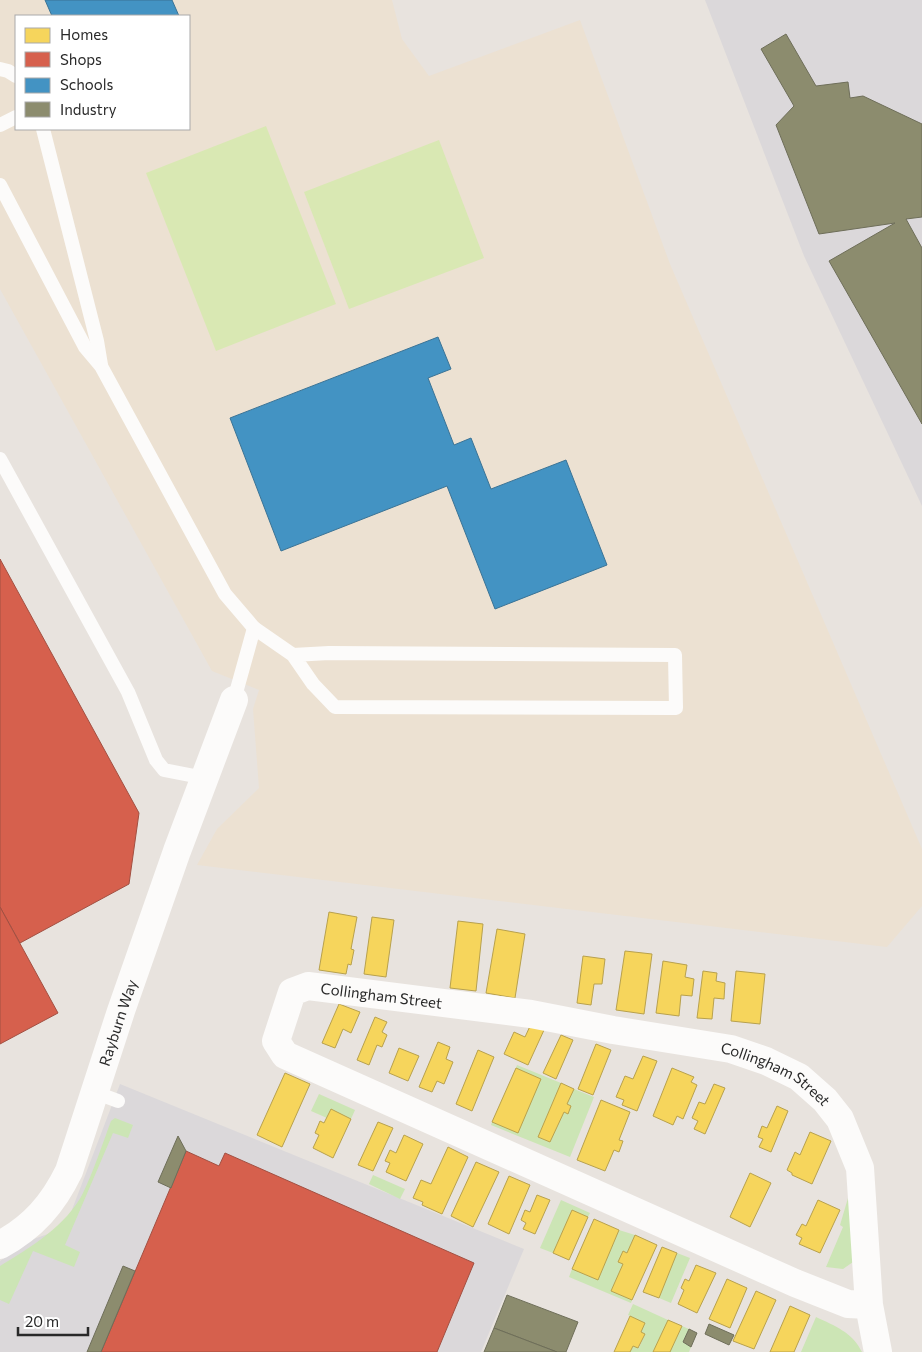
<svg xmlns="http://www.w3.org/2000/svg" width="922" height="1352" font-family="Commissioner,sans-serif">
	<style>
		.industrial { fill: #dbd8da }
		.education { fill: #ece1d2; fill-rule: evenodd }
		.green { fill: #cce5b5 }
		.pitch { fill: #d9e8b3 }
		.homes { fill: #f6d55c; stroke: #b8a14d }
		.shops { fill: #d6604d; stroke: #a25042 }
		.schools { fill: #4393c3; stroke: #3b7395 }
		.industry { fill: #8c8c6e; stroke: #6e6e59 }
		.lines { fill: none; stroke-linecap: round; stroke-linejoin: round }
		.service { stroke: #fcfbfa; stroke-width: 14 }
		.minor { stroke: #fcfbfa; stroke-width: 28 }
		.labels { text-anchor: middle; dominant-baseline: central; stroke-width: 5; stroke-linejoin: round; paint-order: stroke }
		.street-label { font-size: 15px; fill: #292929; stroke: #fff }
	</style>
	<rect width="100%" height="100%" fill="#e8e3de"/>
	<g class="industrial">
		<path d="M705,0H922V506L804,256Z"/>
		<path d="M120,1084L524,1249L481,1352H0V1261L28,1241L65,1228Z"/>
	</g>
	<path class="education" d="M0,0H392L402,39L429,76L580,20L670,264L922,849V906L887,947L197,865L217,829L259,788L253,709L259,690L212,671L0,289ZM16,16H189V129H16Z"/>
	<g class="green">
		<path d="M517,1065L561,1083L538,1137L550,1142L564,1112L568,1114L571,1106L567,1104L574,1089L594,1097L570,1157L491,1125L492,1122L541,1079L516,1068Z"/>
		<path d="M319,1094L355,1110L351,1119L331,1109L327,1118L311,1111Z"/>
		<path d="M115,1118L133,1125L128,1138L113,1133L65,1245L80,1252L74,1267L33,1251L9,1304L0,1300V1266C30,1248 67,1225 83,1193C94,1170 102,1145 111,1121Z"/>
		<path d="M373,1175L405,1189L400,1199L369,1184Z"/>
		<path d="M851,1188L853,1262L843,1269L826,1267L843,1227L840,1225Z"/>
		<path d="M561,1200L590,1213L588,1217L572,1210L553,1253L540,1248Z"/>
		<path d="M619,1230L635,1235L627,1253L623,1251L618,1262L623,1264L611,1291L632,1300L631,1303L569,1277L572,1269L598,1280Z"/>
		<path d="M677,1253L690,1258L671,1303L659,1298Z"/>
		<path d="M633,1304L668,1320L653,1352H630L633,1346L639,1348L645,1334L641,1332L645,1323L628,1315Z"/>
		<path d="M816,1317C835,1326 852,1332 862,1352H801Z"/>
		<path d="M682,1326L689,1329L683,1342L691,1347L689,1352H670Z"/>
	</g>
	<g class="pitch">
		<path d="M266,126L336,304L216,351L146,173Z"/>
		<path d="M439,140L484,258L349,309L304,192Z"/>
	</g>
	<g class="homes">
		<path d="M329,912L357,917L351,949L354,950L351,965L348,964L346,974L319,970Z"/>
		<path d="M372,917L394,920L386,977L364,974Z"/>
		<path d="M458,921L483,924L476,991L450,988Z"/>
		<path d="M497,929L525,934L515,998L486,993Z"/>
		<path d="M625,951L652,954L644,1014L616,1010Z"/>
		<path d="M583,956L605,959L602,984H594L591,1005L577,1003Z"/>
		<path d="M663,961L687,965L685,977L694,979L692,996L681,995L679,1016L656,1013Z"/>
		<path d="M703,971L717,973L716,981L725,983L724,999L714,998L712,1019L697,1018Z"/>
		<path d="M736,971L765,974L760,1024L731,1021Z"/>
		<path d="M339,1004L360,1012L351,1033L343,1029L335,1048L322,1043Z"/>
		<path d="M375,1017L387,1022L382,1032L387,1035L382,1047L377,1045L369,1065L357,1060Z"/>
		<path d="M531,1024L544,1030L528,1065L504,1054L514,1032L525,1037Z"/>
		<path d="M561,1035L573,1040L556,1079L543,1073Z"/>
		<path d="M438,1042L450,1047L446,1059L453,1062L444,1084L437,1081L432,1092L419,1087Z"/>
		<path d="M596,1044L611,1050L593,1095L578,1089Z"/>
		<path d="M399,1048L419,1056L408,1081L389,1073Z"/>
		<path d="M478,1050L494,1057L472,1111L456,1104Z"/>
		<path d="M643,1056L657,1061L637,1111L622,1105L624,1100L616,1097L625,1076L633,1079Z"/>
		<path d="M516,1068L541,1079L518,1133L492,1122Z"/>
		<path d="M672,1068L694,1077L691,1082L697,1085L683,1119L677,1116L673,1125L653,1116Z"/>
		<path d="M285,1073L310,1084L282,1147L257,1135Z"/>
		<path d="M561,1083L574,1089L567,1104L571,1106L568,1114L564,1112L550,1142L538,1137Z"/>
		<path d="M714,1084L725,1088L705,1134L694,1129L698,1121L692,1118L699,1102L705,1104Z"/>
		<path d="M601,1100L630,1112L619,1140L623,1141L619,1152L614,1150L605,1171L577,1160Z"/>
		<path d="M777,1106L788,1111L771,1152L759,1147L763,1139L758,1137L762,1126L767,1128Z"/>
		<path d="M331,1109L351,1119L333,1158L313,1148L319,1135L315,1133L320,1121L324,1123Z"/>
		<path d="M378,1122L393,1128L373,1171L358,1165Z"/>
		<path d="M810,1132L831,1141L812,1184L792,1175V1173L787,1170L795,1152L800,1155Z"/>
		<path d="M404,1135L423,1144L406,1181L386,1172L390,1163L385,1161L390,1150L396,1153Z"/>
		<path d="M448,1147L468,1157L442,1214L422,1205L423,1202L413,1198L421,1180L431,1184Z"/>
		<path d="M476,1162L499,1172L473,1227L451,1216Z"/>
		<path d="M750,1173L771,1183L750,1227L730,1217Z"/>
		<path d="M509,1176L530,1185L509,1234L488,1224Z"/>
		<path d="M537,1195L550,1200L535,1234L523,1229L526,1223L521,1220L525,1210L530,1212Z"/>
		<path d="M818,1200L840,1210L820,1253L799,1244L802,1238L796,1235L802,1224L806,1226Z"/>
		<path d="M572,1210L588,1217L569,1260L553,1253Z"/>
		<path d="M594,1219L619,1230L598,1280L572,1269Z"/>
		<path d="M635,1235L657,1245L632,1300L611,1291L623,1264L618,1262L623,1251L627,1253Z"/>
		<path d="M662,1247L677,1253L659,1298L643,1292Z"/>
		<path d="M696,1265L716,1273L697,1313L678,1304L684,1290L681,1288L685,1279L689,1281Z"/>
		<path d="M727,1279L747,1288L730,1328L709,1319Z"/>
		<path d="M756,1291L776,1300L754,1349L733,1341Z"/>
		<path d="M790,1306L810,1315L794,1352H770Z"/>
		<path d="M630,1316L645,1323L641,1332L645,1334L638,1348L633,1346L630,1352H614Z"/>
		<path d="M668,1320L682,1326L670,1352H653Z"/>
	</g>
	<g class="shops">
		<path d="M0,559L139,813L129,884L20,943L0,907Z"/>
		<path d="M0,907L58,1013L0,1044Z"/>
		<path d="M186,1151L219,1166L225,1153L474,1263L437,1352H101Z"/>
	</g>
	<g class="schools">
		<path d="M45,0H172L179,16H52Z"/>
		<path d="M438,337L451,369L428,378L454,445L471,438L491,489L566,460L607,565L495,609L447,486L281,551L230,418Z"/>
	</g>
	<g class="industry">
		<path d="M786,34L816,86L848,82L850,98L863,96L922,124V217L906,219L922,248V424L829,261L895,223L819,234L776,125L794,106L761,49Z"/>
		<path d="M178,1136L186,1151L171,1188L158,1182Z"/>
		<path d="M123,1266L135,1271L101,1352H87Z"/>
		<path d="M507,1295L578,1322L566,1352H557L494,1328Z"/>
		<path d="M709,1324L734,1335L729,1345L705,1334Z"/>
		<path d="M494,1328L557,1352H484Z"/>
		<path d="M689,1329L697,1333L691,1347L683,1342Z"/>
	</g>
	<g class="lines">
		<g class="service">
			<path d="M0,69L8,71L16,76"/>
			<path d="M0,125L16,117"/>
			<path d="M43,129L97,341L101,365"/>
			<path d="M0,185L85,347L101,366L225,594L254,628"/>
			<path d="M0,459L128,692L156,760L164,770L205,778"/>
			<path d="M234,700L254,628L293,655L329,653L675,655L676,708L335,707L313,684L293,655"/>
			<path d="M94,1092L118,1101"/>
		</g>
		<g class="minor">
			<path id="s1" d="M0,1245C33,1227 53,1204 69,1171L121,1011L177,851L234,700"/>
			<path id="s2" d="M869,1305L848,1304L795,1283L285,1055L276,1041L292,992L308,986L531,1014L613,1030L731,1049L766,1061L799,1077L825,1100L840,1119L860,1168L869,1305L878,1352"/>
		</g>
	</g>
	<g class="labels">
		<g class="street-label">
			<text stroke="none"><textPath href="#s2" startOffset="796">Collingham Street</textPath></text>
			<text stroke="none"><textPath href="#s1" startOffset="259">Rayburn Way</textPath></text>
			<text stroke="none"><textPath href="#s2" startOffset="1201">Collingham Street</textPath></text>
		</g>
	</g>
	<rect x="15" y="15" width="175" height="115" fill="#ffffff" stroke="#a9a9a9"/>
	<rect x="25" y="28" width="25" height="15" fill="#f6d55c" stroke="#a9a9a9"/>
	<text x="60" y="40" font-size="15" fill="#292929">Homes</text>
	<rect x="25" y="52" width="25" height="15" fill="#d6604d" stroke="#a9a9a9"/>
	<text x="60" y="65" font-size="15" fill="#292929">Shops</text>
	<rect x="25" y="78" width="25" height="15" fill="#4393c3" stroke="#a9a9a9"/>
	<text x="60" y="90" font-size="15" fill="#292929">Schools</text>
	<rect x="25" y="102" width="25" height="15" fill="#8c8c6e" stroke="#a9a9a9"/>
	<text x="60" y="115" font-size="15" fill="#292929">Industry</text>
	<path d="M18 1327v8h70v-8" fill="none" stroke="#292929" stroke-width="2.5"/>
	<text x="25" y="1327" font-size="15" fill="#292929" stroke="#ffffff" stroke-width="4" paint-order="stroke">20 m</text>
</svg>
